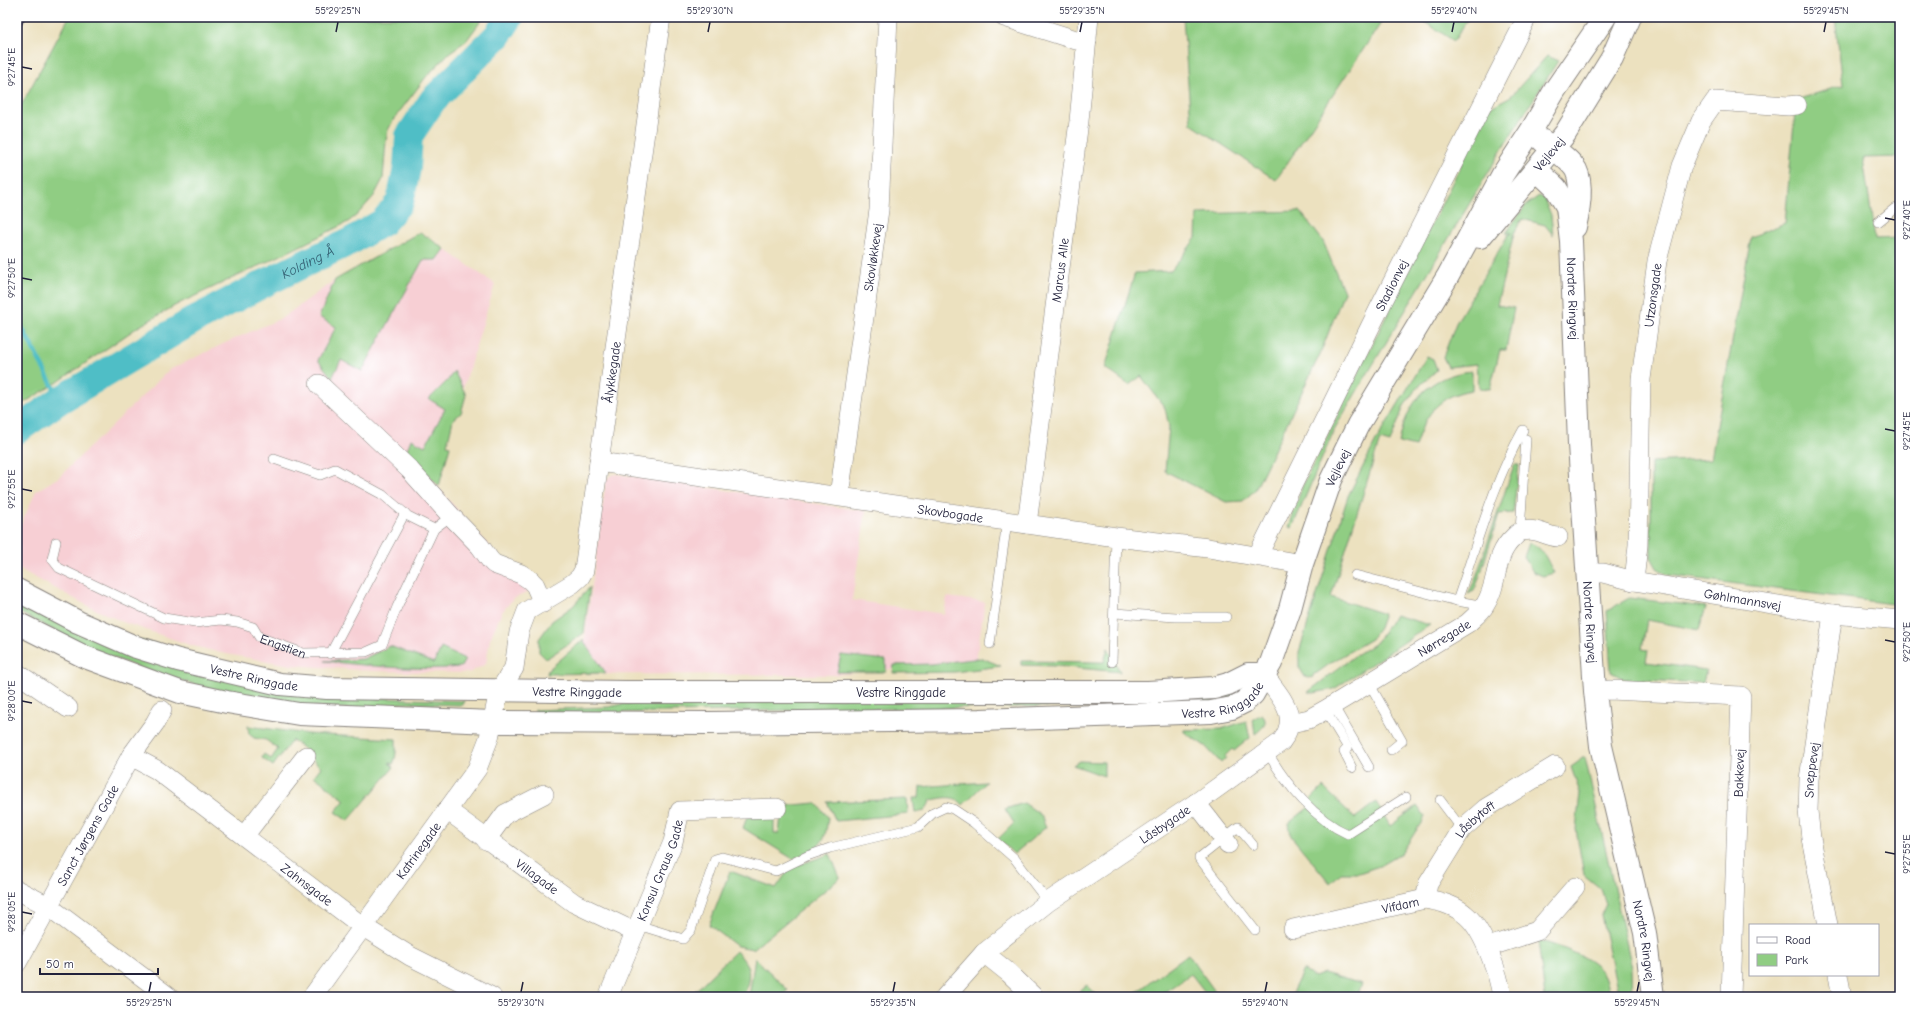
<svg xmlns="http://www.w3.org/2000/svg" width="1917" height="1014" font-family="'Comic Neue',sans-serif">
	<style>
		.built { fill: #f7cfd4 }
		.green { fill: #90cd83; stroke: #59785f }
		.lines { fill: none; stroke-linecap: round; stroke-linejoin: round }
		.stream { stroke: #4fbec6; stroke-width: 4.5 }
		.river { stroke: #4fbec6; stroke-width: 28 }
		.lane-casing { stroke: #87827d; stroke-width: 10 }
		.street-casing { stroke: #87827d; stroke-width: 20 }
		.secondary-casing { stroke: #87827d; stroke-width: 24 }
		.lane { stroke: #fff; stroke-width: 9 }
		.street { stroke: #fff; stroke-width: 19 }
		.secondary { stroke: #fff; stroke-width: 22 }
		.rail-casing { stroke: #22223b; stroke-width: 4.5 }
		.rail { stroke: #fff; stroke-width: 3; stroke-dasharray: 9; stroke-linecap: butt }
		.ticks { fill: none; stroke: #22223b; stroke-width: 1.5 }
		.labels { text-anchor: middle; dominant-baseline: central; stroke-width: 3.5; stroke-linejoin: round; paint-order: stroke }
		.street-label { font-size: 13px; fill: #22223b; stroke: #fff }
		.water-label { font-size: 14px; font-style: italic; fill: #346073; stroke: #fff }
		.neatline { fill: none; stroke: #22223b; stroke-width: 1.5 }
		.ticks-label { font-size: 10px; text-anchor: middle; fill: #22223b }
	</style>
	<rect width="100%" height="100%" fill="#fff"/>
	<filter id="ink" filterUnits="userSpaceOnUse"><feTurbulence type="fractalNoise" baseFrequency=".025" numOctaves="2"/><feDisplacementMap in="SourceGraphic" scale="8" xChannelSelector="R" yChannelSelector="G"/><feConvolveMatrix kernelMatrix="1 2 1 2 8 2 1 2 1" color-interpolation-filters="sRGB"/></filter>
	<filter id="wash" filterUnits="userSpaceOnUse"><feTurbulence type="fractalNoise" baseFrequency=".012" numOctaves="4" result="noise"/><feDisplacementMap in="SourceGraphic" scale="16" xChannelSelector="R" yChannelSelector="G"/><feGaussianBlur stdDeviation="0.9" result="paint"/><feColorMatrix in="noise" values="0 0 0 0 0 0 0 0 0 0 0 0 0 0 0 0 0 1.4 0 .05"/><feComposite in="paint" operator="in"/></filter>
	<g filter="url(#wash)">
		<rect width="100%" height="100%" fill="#ece1bf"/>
		<g class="built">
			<path d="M420,232L495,284L434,483L529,592L513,599L502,612L490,639L486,664L469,673L374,671L291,665L226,654L193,646L123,622L90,607L17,568V533L36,491L59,477L169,370L225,343L282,318L335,280Z"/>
			<path d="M617,474L866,511L852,600L944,614L947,597L985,602L976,660L834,675L580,674L606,480L611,475Z"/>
		</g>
		<g class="green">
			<path d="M69,17H484L466,41L450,52L426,77L394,119L388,130L386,141L383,179L374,196L357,215L348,222L292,250L178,304L138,327L58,382L17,407V113Z"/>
			<path d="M1183,17H1385L1276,180L1191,124Z"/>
			<path d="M1417,17H1469L1454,41Z"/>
			<path d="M1835,17H1900V157L1863,158L1875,239L1900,238V605L1668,575L1657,568L1651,557V462L1711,459L1751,237L1785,223L1796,100L1843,85Z"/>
			<path d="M1547,56L1558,61L1510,136L1335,428L1292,528L1289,527L1302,487L1489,108L1511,96Z"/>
			<path d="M1539,196L1544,198L1551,215L1553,235L1545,225L1522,219L1514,233L1497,305L1514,308L1506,350H1500L1490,389L1479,388L1477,364L1448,367L1443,357L1456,323L1508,235L1512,233H1506L1526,205Z"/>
			<path d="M1300,211L1323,241L1344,292L1321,352L1255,490L1243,501L1226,502L1165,471L1169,427L1165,408L1141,376L1129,385L1105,368L1135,273L1171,271L1196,238L1197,214Z"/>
			<path d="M420,232L445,249L437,260H423L362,371L341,360L332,378L318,360L336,327L319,317L335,280Z"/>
			<path d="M1427,356L1433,359L1437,370L1416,389L1404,406L1390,443L1380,440L1379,443L1331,597L1384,614L1379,628L1371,639L1335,660L1317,673L1314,674L1312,678L1305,677L1299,667V652L1348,496L1376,441Z"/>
			<path d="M454,371L466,395L461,413L453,420L447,445L450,446L439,486L406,452L411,439L425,446L445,409L429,399L448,380Z"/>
			<path d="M1472,371V390C1438,395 1424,416 1415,447L1399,443C1407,401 1429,375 1472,371Z"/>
			<path d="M1514,465H1519L1513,513L1499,514L1480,576L1474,591L1468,594L1475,580Z"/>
			<path d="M1529,543C1542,545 1548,562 1554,573L1543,576L1533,572L1524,557Z"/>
			<path d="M590,587L584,633L546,659L539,652V639L552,621L573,606Z"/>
			<path d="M1629,598L1706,607L1699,630L1647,620L1642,649L1648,650L1646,662L1706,670L1703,683L1624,679L1611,672L1607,611Z"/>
			<path d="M17,600L49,615L346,697L464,701L463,705L399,703L373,710L302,706L228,694L142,669L82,645L17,611Z"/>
			<path d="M1395,615L1430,625L1334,689L1314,693L1308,692L1353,657L1377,642Z"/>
			<path d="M583,640L606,673L547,674L548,670Z"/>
			<path d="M390,646L434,663L441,648L465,659L461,667C416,671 369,666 325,661L363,659Z"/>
			<path d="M1108,648L1120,672L1056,666L1021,665V661L1104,662Z"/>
			<path d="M841,655L886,660V672H837Z"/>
			<path d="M982,658L1001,666L955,672L893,673L894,665L931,664Z"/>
			<path d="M1236,689L1239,696L1207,704L599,713H535V710L609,707L623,704L707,701Z"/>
			<path d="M1262,714C1269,723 1263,728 1255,734L1253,719Z"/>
			<path d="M1246,721L1250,738L1234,751L1232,749L1225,756L1226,758L1221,763L1205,746L1184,732V730L1221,729Z"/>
			<path d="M248,726L309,734L396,739C396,748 397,756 393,764L389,763L394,767L348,821L335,812L345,800L314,776L321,767L311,758L312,755L292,740L273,766L262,758L264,754L271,759L278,749L266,740L254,738L249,734Z"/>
			<path d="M1585,757L1632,968L1633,997H1619L1601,915L1606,904L1601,889L1584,875L1576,829L1580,793L1571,767Z"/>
			<path d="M1079,761L1104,762V776L1073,765Z"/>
			<path d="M986,782L963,805C954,794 944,798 931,800L925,811L915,813L913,798H919L920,787Z"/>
			<path d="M1323,787L1355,818L1376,802L1390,826L1417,806L1425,817L1401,854L1382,865L1359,873H1341L1330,883L1291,836L1289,823L1308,808L1312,803L1310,800Z"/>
			<path d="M907,799L908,814L836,821L827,802Z"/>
			<path d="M816,803L828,817C825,848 819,846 793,859L743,828L747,817H774V833H779L782,806Z"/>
			<path d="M1024,803L1041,815L1046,827L1014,854L998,839L1014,823L1005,809Z"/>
			<path d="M830,854L840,878L753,949L737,946L709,925L730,871L776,888L790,868Z"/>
			<path d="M1538,940C1557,946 1595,957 1604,976C1607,982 1608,990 1610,997H1545Z"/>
			<path d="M736,951C753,969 750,974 744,997H693L696,990Z"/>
			<path d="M1188,954L1219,997H1209L1191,974L1157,997H1130Z"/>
			<path d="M755,958L788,990L780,997H749Z"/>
			<path d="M1303,970L1314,977L1324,973L1362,984L1357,997H1290Z"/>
			<path d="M1087,985L1099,997H1086L1079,991Z"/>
		</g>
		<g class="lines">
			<path class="stream" d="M17,318L60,400"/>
			<path class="river" id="s1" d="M17,430L60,400L194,320L265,283L351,241L383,222L400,202L407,168L409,136L433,100L497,36L510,17"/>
		</g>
	</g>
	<g filter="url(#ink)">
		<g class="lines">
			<defs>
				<g id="lane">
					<path d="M1878,222L1894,209L1900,207"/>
					<path d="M274,459L320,475L335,469L383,495L408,516L434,529"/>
					<path d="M1520,531L1526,439"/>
					<path id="s2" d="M56,542L52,559L59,568L164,618L195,623L221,620L237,622L253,627L259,637L303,653L366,652L382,645L397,607L434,529L451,516"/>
					<path d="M1355,575L1457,601L1485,606"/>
					<path d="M1457,601C1477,544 1493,483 1523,430"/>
					<path d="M1114,613L1176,617H1226"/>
					<path d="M990,644L1007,521"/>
					<path d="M330,654L405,513"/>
					<path d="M1112,662L1116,537"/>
					<path d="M1369,683L1402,741L1391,750"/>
					<path d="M1333,705L1369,767"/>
					<path d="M1325,710L1348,748L1344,752L1352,768"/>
					<path d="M1268,753C1286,784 1315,820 1348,834L1406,797"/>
					<path d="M1440,800L1462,829"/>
					<path d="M1253,845L1238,827L1199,858L1255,930"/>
					<path d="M638,925L683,939L691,930L715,859L722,857L776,871L807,856L830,848L918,827L933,813L946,807L953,809L974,823L1015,859L1048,902"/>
				</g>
				<g id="street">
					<path d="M1004,17L1076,40L1087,41"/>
					<path d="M319,384L409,469L451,516L480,546L490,560L494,564L521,574L530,580L535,585L543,603"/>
					<path id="s3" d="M599,462L1116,537L1208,548L1302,564"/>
					<path id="s4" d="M839,496L879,210L888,17"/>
					<path id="s5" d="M1027,524L1079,121L1089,17"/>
					<path id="s6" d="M1258,555L1379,309L1527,17"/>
					<path id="s7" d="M1586,573H1603L1634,581L1833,614L1900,620"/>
					<path id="s8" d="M1634,581L1638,545L1641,379L1657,261L1682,166L1701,121L1715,101L1788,106L1797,105"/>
					<path d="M17,673L68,708"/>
					<path d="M1595,691L1610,690L1741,696L1731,997"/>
					<path id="s9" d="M1291,723L1309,719L1325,710L1468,623C1474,617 1481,612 1485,605C1499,584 1493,556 1513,538C1516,535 1519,531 1523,531C1540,528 1544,536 1558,537"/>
					<path id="s10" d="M131,756L157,770L362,926L410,956L492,997"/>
					<path d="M1196,803L1228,844"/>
					<path id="s11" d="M447,810L574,903L635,932"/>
					<path d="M244,836L306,756"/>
					<path d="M486,840L505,814L544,794"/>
					<path d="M17,890L48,906L169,997"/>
					<path id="s12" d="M1425,899L1428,884L1462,829L1486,808L1555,766"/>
					<path id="s13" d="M1828,925L1811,838L1808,811L1809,779L1833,614"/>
					<path id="s14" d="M1293,929L1425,899C1440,901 1455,905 1467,916C1484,931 1499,975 1502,997"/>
					<path d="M1488,947L1537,931L1575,887"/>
					<path d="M984,953L1009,973L1034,997"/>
					<path id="s15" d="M17,963L131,756L155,723L162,710"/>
					<path d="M1838,975L1842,997"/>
					<path id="s16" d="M312,997L477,769L489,738L499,691L514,668L519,632L527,611L572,584L580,577L584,570L661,17"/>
					<path id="s17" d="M608,997L673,842L680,811L777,808"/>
					<path id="s18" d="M945,997L984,953L1048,902L1196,803L1281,742C1302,715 1279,697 1264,674"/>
				</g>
				<g id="secondary">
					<path d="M1543,141C1553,149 1569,158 1576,170C1583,184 1579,212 1575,227"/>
					<path id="s19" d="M1537,170L1556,188L1567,207L1571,241L1579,444L1595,691L1601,746L1645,933L1653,997"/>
					<path id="s20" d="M1480,237L1565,134L1612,58L1630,17"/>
					<path id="s21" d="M17,590L78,622L133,646L178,660L280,684L327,688L627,692H1148L1214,688L1228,684L1248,674H1264"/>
					<path id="s22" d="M17,623L85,657L180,692L227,702L299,714L492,722L709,723L980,720L1211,712L1232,708L1244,702L1253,694L1271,663L1290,609L1302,564L1331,480L1358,425L1448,276L1503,174L1531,131L1555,90L1605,17"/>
				</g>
			</defs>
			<use href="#lane" class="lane-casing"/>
			<use href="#street" class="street-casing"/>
			<use href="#secondary" class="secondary-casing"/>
			<use href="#lane" class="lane"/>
			<use href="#street" class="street"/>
			<use href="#secondary" class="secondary"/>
			<defs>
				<path id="rail" d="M17,28L24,17"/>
			</defs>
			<use href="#rail" class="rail-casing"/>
			<use href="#rail" class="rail"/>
		</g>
	</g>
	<path class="ticks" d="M336,32L338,22M708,32L710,22M1080,32L1082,22M1452,32L1454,22M1824,32L1826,22M22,67L32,69M1885,218L1895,220M22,278L32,280M1885,429L1895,431M22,489L32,491M1885,640L1895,642M22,701L32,703M1885,852L1895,854M22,912L32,914M149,992L151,982M521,992L523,982M893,992L895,982M1265,992L1267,982M1637,992L1639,982"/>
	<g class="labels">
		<g class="street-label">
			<text stroke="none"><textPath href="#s20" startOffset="108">Vejlevej</textPath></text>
			<text stroke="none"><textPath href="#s4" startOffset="241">Skovløkkevej</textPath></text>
			<text stroke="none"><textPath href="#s5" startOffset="256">Marcus Alle</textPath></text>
			<text stroke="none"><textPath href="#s6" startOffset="301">Stadionvej</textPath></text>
			<text stroke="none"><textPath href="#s8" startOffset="287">Utzonsgade</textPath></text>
			<text stroke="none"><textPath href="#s19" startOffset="140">Nordre Ringvej</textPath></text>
			<text stroke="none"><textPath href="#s16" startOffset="720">Ålykkegade</textPath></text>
			<text stroke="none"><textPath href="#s22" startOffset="1500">Vejlevej</textPath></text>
			<text stroke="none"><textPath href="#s3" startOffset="355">Skovbogade</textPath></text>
			<text stroke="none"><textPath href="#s7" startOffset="159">Gøhlmannsvej</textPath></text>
			<text stroke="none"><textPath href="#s19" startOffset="464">Nordre Ringvej</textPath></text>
			<text stroke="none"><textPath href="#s9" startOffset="176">Nørregade</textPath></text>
			<text stroke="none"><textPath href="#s2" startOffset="273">Engstien</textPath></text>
			<text stroke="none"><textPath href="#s21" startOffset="254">Vestre Ringgade</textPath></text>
			<text stroke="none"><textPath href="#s21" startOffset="578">Vestre Ringgade</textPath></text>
			<text stroke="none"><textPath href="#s21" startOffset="902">Vestre Ringgade</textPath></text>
			<text stroke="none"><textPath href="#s22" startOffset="1226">Vestre Ringgade</textPath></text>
			<text stroke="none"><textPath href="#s13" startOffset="157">Sneppevej</textPath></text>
			<text transform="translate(1739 773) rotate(-88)">Bakkevej</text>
			<text stroke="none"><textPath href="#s12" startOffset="96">Låsbytoft</textPath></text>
			<text stroke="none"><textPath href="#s18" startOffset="281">Låsbygade</textPath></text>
			<text stroke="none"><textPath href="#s15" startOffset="146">Sanct Jørgens Gade</textPath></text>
			<text stroke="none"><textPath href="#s16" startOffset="181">Katrinegade</textPath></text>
			<text stroke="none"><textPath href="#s17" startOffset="137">Konsul Graus Gade</textPath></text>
			<text stroke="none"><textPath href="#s11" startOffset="112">Villagade</textPath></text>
			<text stroke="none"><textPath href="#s10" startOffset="218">Zahnsgade</textPath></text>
			<text stroke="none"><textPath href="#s14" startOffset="110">Vifdam</textPath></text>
			<text stroke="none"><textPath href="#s19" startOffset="788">Nordre Ringvej</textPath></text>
		</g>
		<g class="water-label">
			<text stroke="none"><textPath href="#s1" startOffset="336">Kolding Å</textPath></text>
		</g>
	</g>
	<rect width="1917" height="1014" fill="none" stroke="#fff" stroke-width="44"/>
	<rect x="1749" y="924" width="130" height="52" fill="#ffffff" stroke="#a7a7b1"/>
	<rect x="1757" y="937" width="20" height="6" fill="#ffffff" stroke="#a7a7b1"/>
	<text x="1785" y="944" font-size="12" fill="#22223b">Road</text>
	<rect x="1757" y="954" width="20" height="12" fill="#90cd83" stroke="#a7a7b1"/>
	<text x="1785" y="964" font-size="12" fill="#22223b">Park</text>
	<path d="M40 968v6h118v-6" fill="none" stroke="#22223b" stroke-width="2"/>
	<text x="46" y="968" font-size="12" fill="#22223b" stroke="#ffffff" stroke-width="3" paint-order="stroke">50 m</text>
	<rect x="22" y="22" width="1873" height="970" class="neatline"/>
	<g class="ticks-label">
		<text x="338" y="14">55°29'25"N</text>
		<text x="710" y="14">55°29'30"N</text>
		<text x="1082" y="14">55°29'35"N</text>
		<text x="1454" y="14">55°29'40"N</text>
		<text x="1826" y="14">55°29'45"N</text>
		<text transform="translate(11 67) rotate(-90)" y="4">9°27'45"E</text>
		<text transform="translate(1906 220) rotate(-90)" y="4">9°27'40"E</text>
		<text transform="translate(11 278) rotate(-90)" y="4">9°27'50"E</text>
		<text transform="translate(1906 431) rotate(-90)" y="4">9°27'45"E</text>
		<text transform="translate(11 489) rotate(-90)" y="4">9°27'55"E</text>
		<text transform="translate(1906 642) rotate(-90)" y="4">9°27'50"E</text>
		<text transform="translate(11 701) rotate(-90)" y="4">9°28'00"E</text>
		<text transform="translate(1906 854) rotate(-90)" y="4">9°27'55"E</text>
		<text transform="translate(11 912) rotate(-90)" y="4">9°28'05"E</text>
		<text x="149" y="1006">55°29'25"N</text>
		<text x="521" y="1006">55°29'30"N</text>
		<text x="893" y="1006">55°29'35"N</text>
		<text x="1265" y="1006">55°29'40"N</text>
		<text x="1637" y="1006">55°29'45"N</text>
	</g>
</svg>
